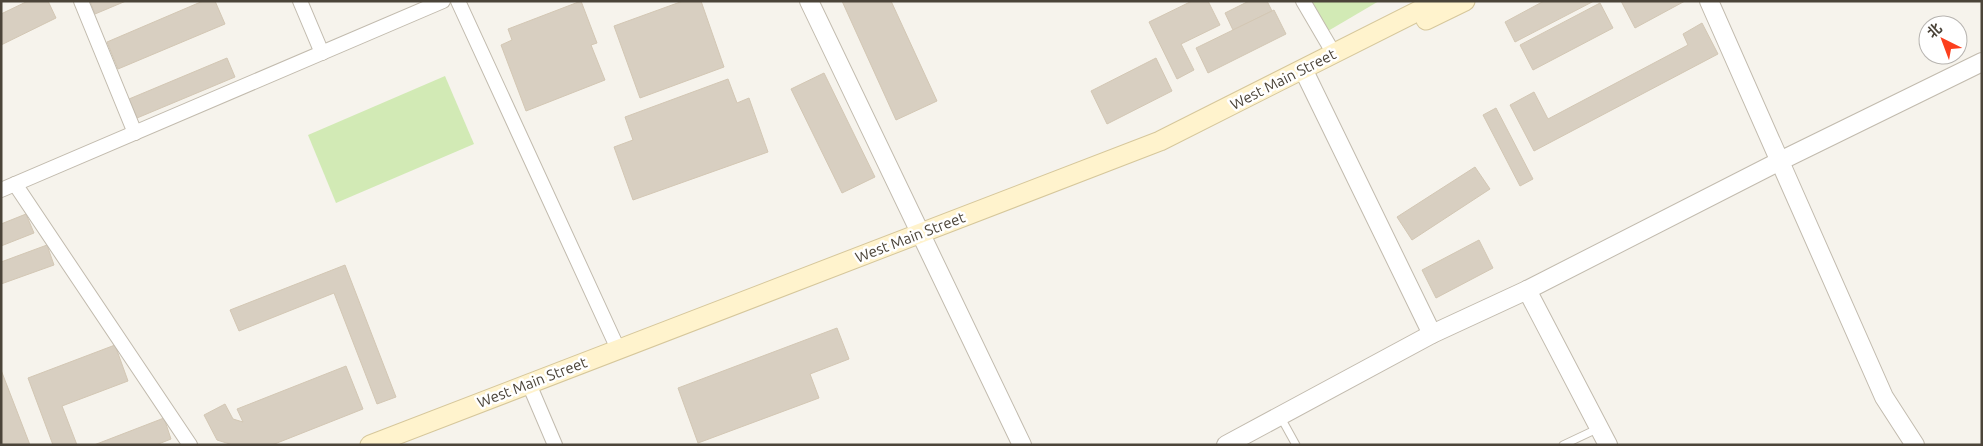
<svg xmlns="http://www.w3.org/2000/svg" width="1983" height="446" font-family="Ubuntu,'Noto Sans SC',sans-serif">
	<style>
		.green { fill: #d2eab5 }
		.building { fill: #d8cfc1; stroke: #d3c7b4 }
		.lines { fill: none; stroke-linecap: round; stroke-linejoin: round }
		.service-casing { stroke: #c2bbae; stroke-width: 9 }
		.minor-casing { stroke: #c2bbae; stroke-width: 16 }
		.tertiary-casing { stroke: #c2bbae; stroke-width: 20 }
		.secondary-casing { stroke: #d6c79b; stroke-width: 21 }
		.service { stroke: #fff; stroke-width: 7 }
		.minor { stroke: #fff; stroke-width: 14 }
		.tertiary { stroke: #fff; stroke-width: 18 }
		.secondary { stroke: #fff3cd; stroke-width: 19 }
		.labels { text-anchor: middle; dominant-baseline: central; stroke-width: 5; stroke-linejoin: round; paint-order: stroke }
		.street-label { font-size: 15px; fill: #4b4439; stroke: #fff }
	</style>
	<rect width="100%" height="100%" fill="#f6f3ec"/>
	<g class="green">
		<path d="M1310,1H1379L1328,31Z"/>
		<path d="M445,76L474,144L336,203L308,135Z"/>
	</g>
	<g class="building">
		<path d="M28,1H48L56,18L1,45V14Z"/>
		<path d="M90,1H126L95,14Z"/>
		<path d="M203,1H215L225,24L118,69L107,42Z"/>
		<path d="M581,1L597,43L591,45L605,80L526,111L501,45L512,40L508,29Z"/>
		<path d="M683,1H701L724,67L640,98L614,26Z"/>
		<path d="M842,1H891L937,101L896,120Z"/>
		<path d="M1192,1H1208L1220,25L1181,44L1194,70L1177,79L1149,22Z"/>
		<path d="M1249,1H1267L1272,11L1233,30L1225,13Z"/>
		<path d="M1544,1H1594L1515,42L1505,22Z"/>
		<path d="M1621,1H1685L1635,28Z"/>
		<path d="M1600,3L1613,28L1533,70L1520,45Z"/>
		<path d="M1274,10L1286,34L1208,73L1196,48Z"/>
		<path d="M1702,23L1718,54L1534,151L1510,105L1534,92L1548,119L1688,45L1683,34Z"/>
		<path d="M227,58L235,77L137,118L129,99Z"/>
		<path d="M1156,58L1172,91L1107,124L1091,91Z"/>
		<path d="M824,73L875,177L842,193L791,89Z"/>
		<path d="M728,79L737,103L749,98L768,152L633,200L614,147L633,140L625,117Z"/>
		<path d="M1496,108L1533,179L1520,186L1483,115Z"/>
		<path d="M1475,167L1490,189L1412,240L1397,217Z"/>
		<path d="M26,214L34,233L1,246V224Z"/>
		<path d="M1479,240L1493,268L1436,298L1422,270Z"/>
		<path d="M47,245L54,265L1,284V262Z"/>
		<path d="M345,265L396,397L377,404L334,293L239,331L230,310Z"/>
		<path d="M837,328L849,359L810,374L819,398L698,443L678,388Z"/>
		<path d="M115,345L128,381L62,406L77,445H53L28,378Z"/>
		<path d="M346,366L363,409L272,445H233L217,440L204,415L225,404L233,419L243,422L237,409Z"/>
		<path d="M1,370L30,445H1Z"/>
		<path d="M164,418L171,439L156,445H94Z"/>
	</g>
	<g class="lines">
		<defs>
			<g id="service">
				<path d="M1280,416L1296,445"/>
				<path d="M1563,445L1599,428"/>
			</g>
			<g id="minor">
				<path d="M81,1L135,133"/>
				<path d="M300,1L322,53"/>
				<path d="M458,1L618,349"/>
				<path d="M1303,1L1334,54"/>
				<path d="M15,184L190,445"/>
				<path d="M1,190L443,1"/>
				<path d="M529,384L555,445"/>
			</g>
			<g id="tertiary">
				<path d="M809,1L1022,445"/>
				<path d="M1709,1L1884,397L1915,445"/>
				<path d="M1303,69L1432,334"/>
				<path d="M1527,290L1608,445"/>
				<path d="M1226,445L1432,334L1527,290L1780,161L1982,62"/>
			</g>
			<g id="secondary">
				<path d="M1426,20L1465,1"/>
				<path d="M370,445L1160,141L1438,1"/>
			</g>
		</defs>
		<use href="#service" class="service-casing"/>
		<use href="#minor" class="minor-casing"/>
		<use href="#tertiary" class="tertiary-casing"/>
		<use href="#secondary" class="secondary-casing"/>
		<use href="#service" class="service"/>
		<use href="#minor" class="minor"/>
		<use href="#tertiary" class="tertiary"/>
		<use href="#secondary" class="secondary"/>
	</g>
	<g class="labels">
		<g class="street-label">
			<text transform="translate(1283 79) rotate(-27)">West Main Street</text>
			<text transform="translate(910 237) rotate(-21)">West Main Street</text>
			<text transform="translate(532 382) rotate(-21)">West Main Street</text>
		</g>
	</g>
	<rect width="1983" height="446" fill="none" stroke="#4b4439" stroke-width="5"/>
	<g transform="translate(1943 40) rotate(318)"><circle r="24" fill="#ffffff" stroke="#b7b4b0"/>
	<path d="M0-4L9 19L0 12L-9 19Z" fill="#fc3f1d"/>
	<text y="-8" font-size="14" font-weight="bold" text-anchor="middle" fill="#4b4439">北</text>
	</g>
</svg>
